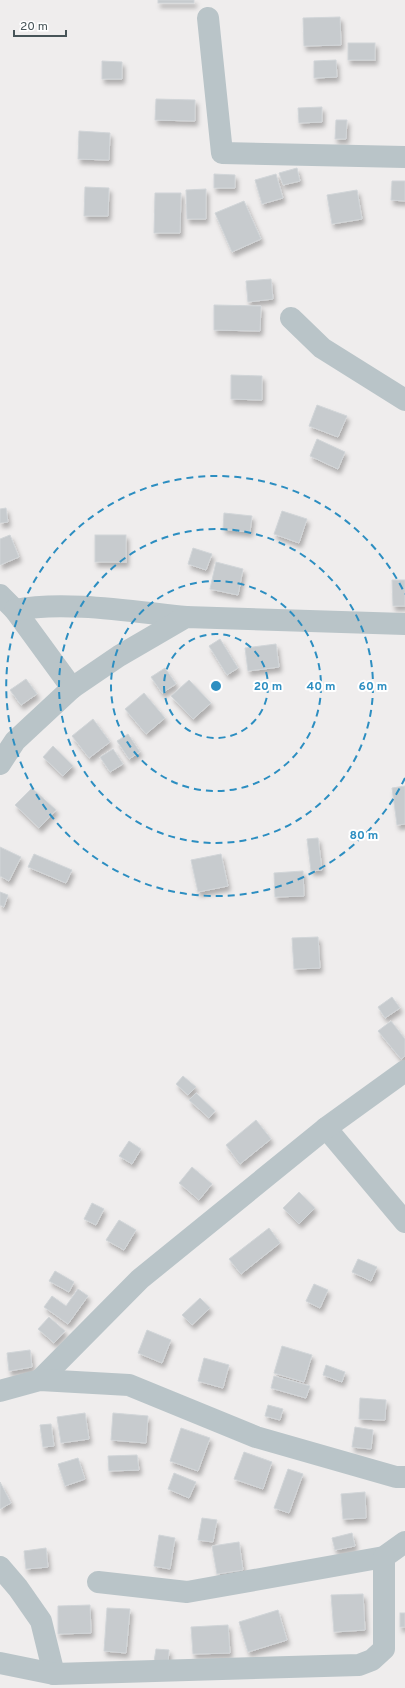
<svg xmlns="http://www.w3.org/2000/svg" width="405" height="1688" font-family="Overpass,sans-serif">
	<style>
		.building { fill: #c7cbce; stroke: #d1d5d8; filter: url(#shadow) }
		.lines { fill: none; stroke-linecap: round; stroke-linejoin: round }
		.minor { stroke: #b9c4c8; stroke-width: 22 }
		.ring { fill: none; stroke: #2c8ec1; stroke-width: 2; stroke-dasharray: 7 5 }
		.centre { fill: #2c8ec1; stroke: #fff; stroke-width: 2 }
		.ring-label { font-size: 12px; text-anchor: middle; font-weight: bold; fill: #2c8ec1; stroke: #fff; stroke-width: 4; stroke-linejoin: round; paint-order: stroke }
	</style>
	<defs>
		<filter id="shadow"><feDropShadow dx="2.5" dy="4.5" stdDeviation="2" flood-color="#0004"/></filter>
	</defs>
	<rect width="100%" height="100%" fill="#efeded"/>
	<g class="building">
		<rect x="158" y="0" width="36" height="3"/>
		<path d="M340,17L341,45L304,46L303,18Z"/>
		<rect x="348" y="43" width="27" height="17"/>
		<path d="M336,60L337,77L314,78V61Z"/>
		<path d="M102,61L122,62V79H102Z"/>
		<path d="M156,99L195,100V121L155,120Z"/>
		<path d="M322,107V122L299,123L298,108Z"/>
		<path d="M336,120H347L346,139H335Z"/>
		<path d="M79,131L110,133L109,160L78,159Z"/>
		<path d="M297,168L300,181L283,185L279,173Z"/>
		<path d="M214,174L235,175V188H214Z"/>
		<path d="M276,174L283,198L262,204L255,180Z"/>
		<path d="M392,181H405V201L391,200Z"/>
		<path d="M85,187L109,188L108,216H84Z"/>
		<path d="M206,189V219H187L186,190Z"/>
		<path d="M357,190L362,219L332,224L327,195Z"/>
		<path d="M155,193H181L180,233H154Z"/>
		<path d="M244,201L261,239L232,252L215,213Z"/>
		<path d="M271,279L273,299L248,302L246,281Z"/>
		<path d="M214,305L261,306L260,331L214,330Z"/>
		<path d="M231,375L262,376V400L231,399Z"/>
		<path d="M317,405L347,416L338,437L309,426Z"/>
		<path d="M317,439L345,452L338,469L310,456Z"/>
		<path d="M6,508L8,522L0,523V509Z"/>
		<path d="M282,511L307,519L299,543L274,534Z"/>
		<path d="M224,513L252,516L250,532L223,529Z"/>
		<path d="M10,535L19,557L0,565V539Z"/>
		<rect x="95" y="535" width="31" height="27"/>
		<path d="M193,548L212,554L206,570L188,564Z"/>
		<path d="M216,562L243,569L238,595L210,589Z"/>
		<path d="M392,580H405V606H393Z"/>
		<path d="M220,639L238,668L227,675L209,646Z"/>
		<path d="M276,644L279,667L248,671L245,648Z"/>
		<path d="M165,668L176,684L162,693L151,677Z"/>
		<path d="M26,679L37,694L21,705L10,690Z"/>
		<path d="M189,680L211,703L193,719L171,696Z"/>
		<path d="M144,693L165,718L146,734L125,709Z"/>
		<path d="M93,719L110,742L89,758L72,736Z"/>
		<path d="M128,734L140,752L129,759L117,741Z"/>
		<path d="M53,746L73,766L63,776L43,757Z"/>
		<path d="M113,749L123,764L110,772L100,757Z"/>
		<path d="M405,786V824L397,825L392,788Z"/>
		<path d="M32,788L56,810L39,828L15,805Z"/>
		<path d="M318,838L322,870L311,871L307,839Z"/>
		<path d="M0,847L21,857L9,881L0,876Z"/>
		<path d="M34,854L72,870L66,883L28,867Z"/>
		<path d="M221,854L228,886L198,892L191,860Z"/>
		<path d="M303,871L304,896L275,897L274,873Z"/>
		<path d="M0,892L8,895L4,907L0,905Z"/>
		<path d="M318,937L320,968L294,969L292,938Z"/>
		<path d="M392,997L400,1008L385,1018L378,1007Z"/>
		<path d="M391,1021L405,1039V1056L401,1059L378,1031Z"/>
		<path d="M183,1076L196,1087L188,1095L176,1084Z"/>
		<path d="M196,1093L215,1111L209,1118L189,1100Z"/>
		<path d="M256,1120L271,1139L240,1164L226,1145Z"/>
		<path d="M129,1141L141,1149L132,1164L119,1156Z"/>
		<path d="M192,1167L212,1184L199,1200L179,1183Z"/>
		<path d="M299,1192L315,1208L299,1224L283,1208Z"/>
		<path d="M92,1203L104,1209L96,1225L84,1219Z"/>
		<path d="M119,1220L136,1230L124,1250L106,1240Z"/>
		<path d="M269,1228L280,1243L241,1274L229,1259Z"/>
		<path d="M358,1259L377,1267L371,1281L352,1272Z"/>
		<path d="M55,1271L74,1282L69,1292L49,1281Z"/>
		<path d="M314,1284L328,1290L320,1308L306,1301Z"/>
		<path d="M78,1289L88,1296L68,1324L44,1307L52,1296L66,1306Z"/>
		<path d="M200,1298L210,1308L192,1325L182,1315Z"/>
		<path d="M49,1317L65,1331L54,1343L38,1329Z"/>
		<path d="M147,1330L171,1340L162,1363L138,1353Z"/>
		<path d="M282,1346L312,1355L304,1382L274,1373Z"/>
		<path d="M30,1350L32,1367L9,1371L7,1353Z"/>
		<path d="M204,1358L229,1365L223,1388L198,1381Z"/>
		<path d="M326,1365L345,1372L342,1382L323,1375Z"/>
		<path d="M274,1376L310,1386L306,1398L271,1388Z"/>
		<path d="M360,1398L386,1400L385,1420L359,1419Z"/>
		<path d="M268,1405L283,1409L280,1420L265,1416Z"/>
		<path d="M85,1413L89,1439L61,1443L57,1417Z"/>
		<path d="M113,1413L148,1416L146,1443L111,1440Z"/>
		<path d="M51,1424L54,1446L43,1447L40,1425Z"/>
		<path d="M355,1427L373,1430L371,1449L352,1447Z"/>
		<path d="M181,1428L210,1438L198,1471L170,1461Z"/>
		<path d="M244,1452L272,1462L263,1489L234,1479Z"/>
		<path d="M137,1455L139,1470L109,1471L108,1456Z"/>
		<path d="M78,1458L85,1479L65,1486L58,1464Z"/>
		<path d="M288,1469L303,1474L289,1513L274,1508Z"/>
		<path d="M174,1473L196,1482L189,1498L168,1489Z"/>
		<path d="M0,1482L11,1503L0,1509Z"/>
		<path d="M365,1492L366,1518L343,1519L341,1494Z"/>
		<path d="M202,1518L217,1520L213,1542L198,1540Z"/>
		<path d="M352,1533L355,1546L335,1550L332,1538Z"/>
		<path d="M159,1535L175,1538L170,1569L154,1566Z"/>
		<path d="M239,1542L243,1570L217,1574L212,1546Z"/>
		<path d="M46,1548L48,1567L26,1569L24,1551Z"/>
		<path d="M363,1594L365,1630L334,1632L331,1595Z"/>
		<path d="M90,1605L91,1633L58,1634V1606Z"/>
		<path d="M107,1608L130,1609L126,1653L104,1651Z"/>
		<path d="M278,1610L287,1640L248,1652L239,1622Z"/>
		<rect x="400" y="1613" width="5" height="14"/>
		<path d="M228,1625L230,1653L193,1654L191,1627Z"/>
		<path d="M156,1649L169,1650L168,1663L154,1662Z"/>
	</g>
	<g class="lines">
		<g class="minor">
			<path d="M208,18L222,153L405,157"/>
			<path d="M291,318L322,348L405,400"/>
			<path d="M0,595L15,610L72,688"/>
			<path d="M15,610C65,600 135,612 186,617"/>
			<path d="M0,764L15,741L72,688L119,656L186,617L405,624"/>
			<path d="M326,1128L405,1222"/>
			<path d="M40,1380L140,1279L326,1128L405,1071"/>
			<path d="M0,1391L40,1380L129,1385L256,1437L396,1477H405"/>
			<path d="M0,1567L18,1588L41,1621L54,1674"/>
			<path d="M98,1582L187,1592L384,1557L405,1542"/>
			<path d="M0,1663L54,1674L359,1665L372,1660L384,1649V1557"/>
		</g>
	</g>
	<g class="ring">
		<circle cx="216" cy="686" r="52"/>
		<circle cx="216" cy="686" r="105"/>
		<circle cx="216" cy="686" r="157"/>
		<path d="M405 778A210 210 0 1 1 405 594"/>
	</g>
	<circle cx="216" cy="686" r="6" class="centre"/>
	<g class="ring-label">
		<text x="268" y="690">20 m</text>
		<text x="321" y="690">40 m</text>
		<text x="373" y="690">60 m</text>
		<text x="364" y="839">80 m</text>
	</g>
	<path d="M14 30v6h52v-6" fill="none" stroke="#475458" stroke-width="2"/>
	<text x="20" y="30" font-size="12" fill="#475458" stroke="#ffffff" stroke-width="3" paint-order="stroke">20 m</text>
</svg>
